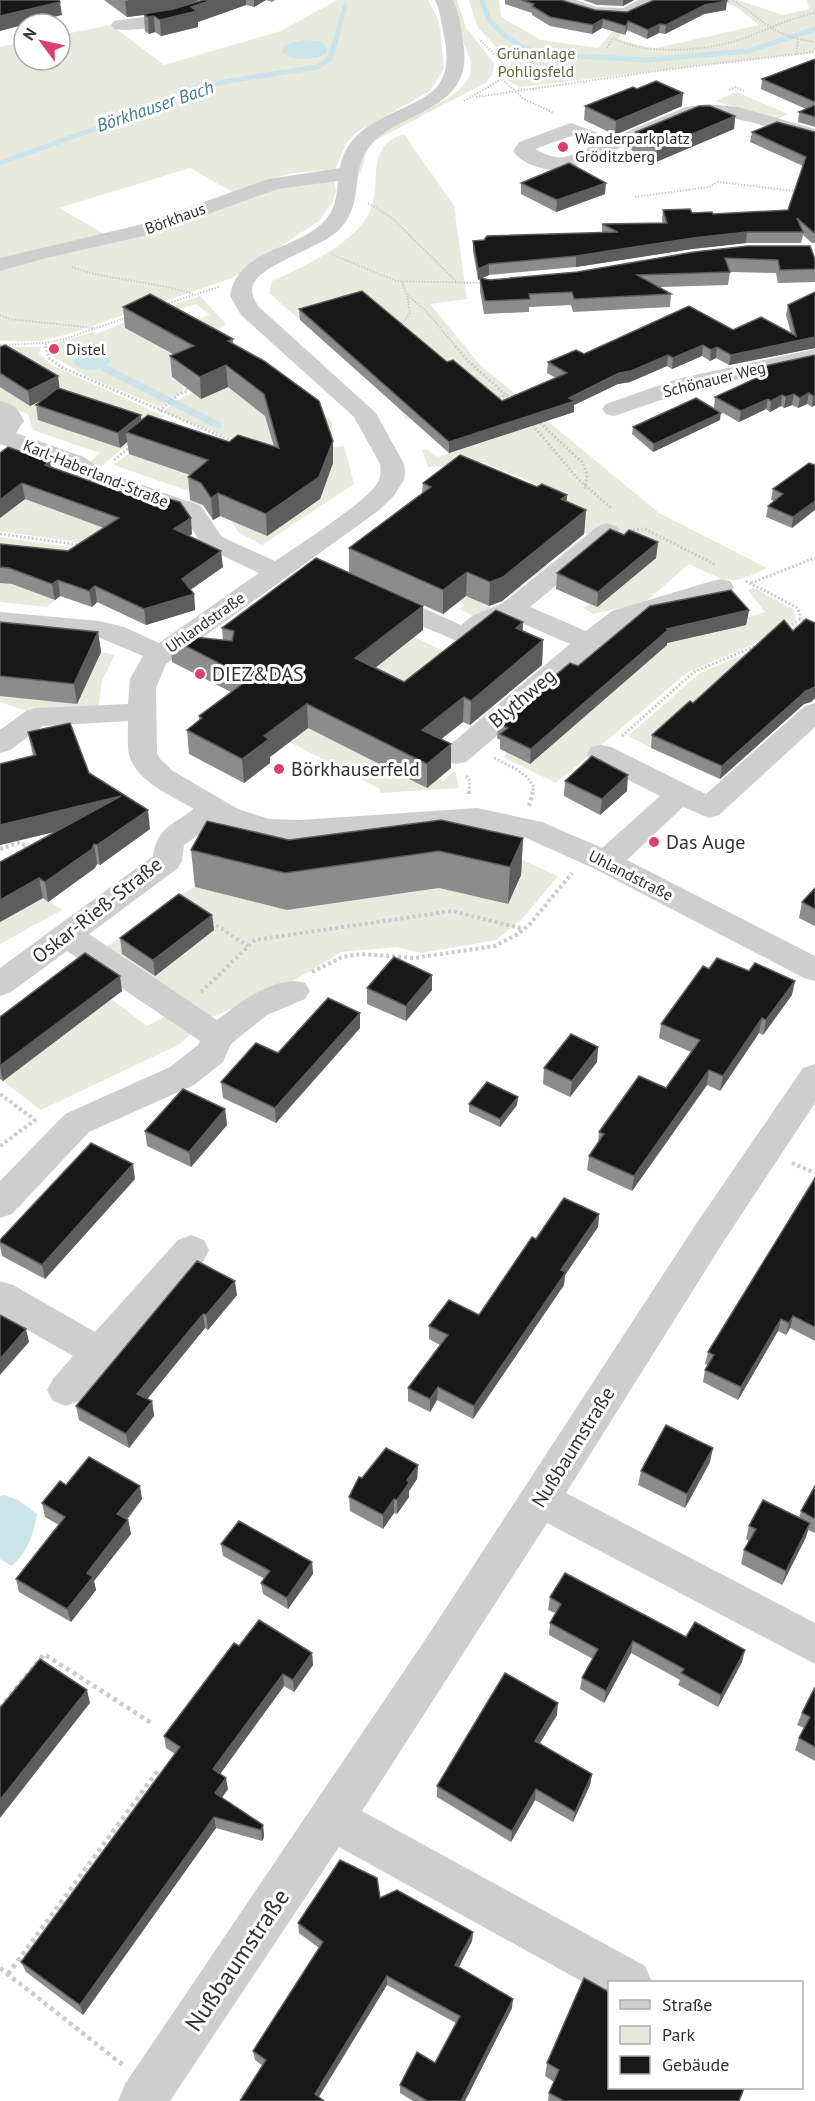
<svg xmlns="http://www.w3.org/2000/svg" width="815" height="2101" font-family="'PT Sans',sans-serif">
	<style>
		.green { fill: #e7eadd }
		.water { fill: #cbe4e9 }
		.lines { fill: none; stroke-linecap: round; stroke-linejoin: round }
		.stream-far1 { stroke: #cbe4e9; stroke-width: 5 }
		.stream { stroke: #cbe4e9; stroke-width: 7 }
		.path-far3 { stroke: #cbcbcb; stroke-width: 2; stroke-dasharray: 1.5 1.5; stroke-linecap: butt }
		.path-far2 { stroke: #cbcbcb; stroke-width: 3; stroke-dasharray: 2 2; stroke-linecap: butt }
		.path-far1 { stroke: #cbcbcb; stroke-width: 4; stroke-dasharray: 3 3; stroke-linecap: butt }
		.path { stroke: #cbcbcb; stroke-width: 4.5; stroke-dasharray: 4 4; stroke-linecap: butt }
		.minor { fill: #cecece; fill-rule: evenodd }
		.wall { fill: #8c8c8c }
		.shaded-wall { fill: #5d5d5d }
		.building { fill: #181818; stroke: #5d5d5d; stroke-width: 1.5 }
		.poi-dot { fill: #da416e; stroke: #fff; stroke-width: 2 }
		.labels { text-anchor: middle; dominant-baseline: central; stroke-width: 6; stroke-linejoin: round; paint-order: stroke }
		.far-park-label { font-size: 16px; fill: #5d6a41; stroke: #fff }
		.far-poi-label { font-size: 16px; fill: #313131; stroke: #fff; text-anchor: start }
		.far-street-label { font-size: 16px; fill: #313131; stroke: #fff }
		.far-water-label { font-size: 18px; font-style: italic; fill: #417c88; stroke: #fff }
		.poi-label { font-size: 20px; fill: #313131; stroke: #fff; text-anchor: start }
		.street-label { font-size: 20px; fill: #313131; stroke: #fff }
		.near-street-label { font-size: 24px; fill: #313131; stroke: #fff }
	</style>
	<rect width="100%" height="100%" fill="#fff"/>
	<g class="green">
		<path d="M337,0H428L439,21L444,68L430,91L357,132L347,142L335,169L287,174L234,193L190,168L59,208L108,236L0,262V47L24,42V60H60V35L111,25L164,65L281,31Z"/>
		<path d="M452,0H457L466,28L494,63L493,74L485,83L376,140L367,150L361,172H357C365,115 471,110 471,67C471,56 464,46 461,36C457,24 455,12 452,0Z"/>
		<path d="M469,0H499L501,17L541,40L598,48L613,31L621,34L619,39L652,49L759,25L735,6L716,0H737L783,15L809,9L807,0H815V52L520,87L507,80L511,63L477,26Z"/>
		<path d="M736,92L788,114L777,119L715,101Z"/>
		<path d="M404,134L454,206L467,299L430,304L480,365L659,513L767,568C727,588 728,581 689,564L644,603L593,614L583,608L590,604L597,607L656,558L572,529L560,540L574,545L561,555L547,549L534,560L548,566L535,576L521,570L508,581L522,587L508,598L494,591L480,602L494,609L474,616L459,609L464,605L459,602L553,529L532,488L536,484L482,462L467,466L428,467L422,450L427,449L437,457L470,446L419,415L406,420L398,407L313,332L382,312L300,320L269,293L272,281C304,266 344,249 365,220C387,190 360,147 404,134Z"/>
		<path d="M333,180L336,190L333,202L319,221L232,278L65,335L38,341H0V267L275,186Z"/>
		<path d="M200,296L226,324L208,335L180,325L210,315L196,304L167,313L160,309Z"/>
		<path d="M148,313L196,367L171,378L181,384L184,390L160,407L86,376L49,354V349L54,344L93,332L96,334Z"/>
		<path d="M0,347H41L39,354L53,366L164,416L96,470L90,462L100,453L33,430L28,414L0,404Z"/>
		<path d="M275,368L332,422L333,428L271,436L273,444L271,449L255,448L165,413V410C187,391 200,391 228,387L289,434L255,375Z"/>
		<path d="M170,421L260,456L200,507L188,502L197,494L114,465Z"/>
		<path d="M344,446L354,484L262,545L238,532L226,512L274,455Z"/>
		<path d="M25,499L117,532L103,546L0,531V518Z"/>
		<path d="M0,537L83,549L98,563L47,607L0,602Z"/>
		<path d="M754,588L794,610L795,620L764,640L688,672L556,783L503,757L507,753L530,764L658,652L655,645L765,612L748,590Z"/>
		<path d="M800,623L815,629L651,748L628,736L700,673L771,643Z"/>
		<path d="M414,637L444,651L385,697L344,672Z"/>
		<path d="M101,652L115,655L102,681L98,709L27,711L0,702V679Z"/>
		<path d="M263,705L328,738L333,734L427,788L438,779L443,781L455,770L459,788L380,793V789L244,718Z"/>
		<path d="M520,859L558,876L521,920L496,940L421,953L397,947L341,952L285,986L210,1018L105,948L169,901L195,887L288,910L439,888L507,904Z"/>
		<path d="M0,869L62,910L0,944Z"/>
		<path d="M111,999L147,1026L166,1016L192,1032L180,1044L41,1110L3,1081Z"/>
	</g>
	<g class="water">
		<path d="M303,40L318,41L327,46V52C315,61 294,62 282,52L285,45Z"/>
		<path d="M93,352L109,356L110,362C101,372 86,373 75,365L74,360L82,354Z"/>
		<path d="M4,1495L18,1500L37,1514C33,1537 28,1550 12,1566L0,1559V1496Z"/>
	</g>
	<g class="lines">
		<g class="stream-far1">
			<path d="M482,0L489,20L504,35L522,47L541,54L647,60L748,51L815,29"/>
			<path d="M0,163L108,124L199,86L317,67L330,59L345,7"/>
		</g>
		<path class="stream" d="M104,368L218,425"/>
		<g class="path-far3">
			<path d="M730,0C746,6 756,18 770,27C784,36 799,40 815,42"/>
			<path d="M613,38C642,55 700,51 732,42C760,34 785,19 815,13"/>
			<path d="M607,48L612,39"/>
			<path d="M796,55L798,41"/>
			<path d="M502,79L524,99L554,113"/>
			<path d="M729,90L735,87L744,91"/>
			<path d="M476,97L664,70L815,52"/>
			<path d="M464,101L502,79V62L479,39"/>
			<path d="M635,197L709,187L718,182L796,191"/>
			<path d="M368,203L392,218L456,281"/>
			<path d="M331,254L396,281L483,283"/>
			<path d="M72,267C111,281 153,281 193,294"/>
			<path d="M402,282L407,295L425,310L457,348"/>
			<path d="M163,305L219,287"/>
			<path d="M0,315L10,319L94,328"/>
			<path d="M400,326L410,313L407,296"/>
			<path d="M0,345L46,343L65,339L128,317"/>
			<path d="M45,348L46,343"/>
		</g>
		<g class="path-far2">
			<path d="M46,346L49,358L63,368L234,442"/>
			<path d="M455,346L467,360L506,395"/>
			<path d="M495,399L507,395L511,401"/>
			<path d="M159,411L178,395L187,391V388"/>
			<path d="M537,420L582,462L587,474L585,489"/>
			<path d="M530,422L578,479L611,508"/>
			<path d="M114,460L131,446"/>
			<path d="M633,530L645,529L716,565"/>
			<path d="M0,534L81,545"/>
			<path d="M746,581L796,607L800,613V619L815,626"/>
			<path d="M751,583L815,558"/>
			<path d="M785,629L800,619"/>
			<path d="M622,736L694,672L758,645"/>
			<path d="M494,758L516,769L527,777L534,787L532,793"/>
			<path d="M466,776L470,781L469,793"/>
		</g>
		<g class="path-far1">
			<path d="M469,794V792"/>
			<path d="M529,806L533,792"/>
			<path d="M0,849L20,842L27,847L23,850"/>
			<path d="M211,922L248,946"/>
			<path d="M312,972L342,957L362,954L414,958L495,946L518,934L529,925L572,873"/>
			<path d="M201,992L255,940L452,911L524,929"/>
			<path d="M0,1094L35,1120"/>
			<path d="M0,1146L38,1118"/>
			<path d="M792,1163L815,1173"/>
		</g>
		<g class="path">
			<path d="M0,1708L44,1654L153,1724"/>
			<path d="M0,1968L123,2065"/>
			<path d="M8,1974L159,1769"/>
		</g>
		<g class="minor">
			<path d="M205,0H228C214,18 136,34 114,29L111,25L114,21L120,20L168,14Z"/>
			<path d="M435,0H453C460,15 462,33 464,49C471,112 399,110 369,147C349,171 366,204 338,231C320,248 261,264 253,285C250,293 254,299 258,306L376,413L404,464L405,472L404,480L393,497L378,511L166,664L156,688L157,753L160,759L173,771L238,809L269,819L300,820L477,808L542,822L602,848L660,796L591,761L587,754L591,747L601,745L611,747L706,794L805,706L815,703V727L719,815L709,818L683,807L627,860L815,956V981L804,978L595,869L524,837L477,828L300,840L267,839L216,822L184,845L182,861L178,868L89,934L217,1020C239,1003 277,974 305,983L310,991L305,999L267,1015L231,1044L223,1062L194,1085L89,1132L12,1214L0,1218V1181L65,1114L170,1067L198,1045L200,1041L67,951L11,992L0,996V968L153,856C157,828 172,825 194,809C172,796 137,782 129,755C127,745 128,732 128,721L43,726L10,750L0,753V730L26,711L36,708L128,704L130,679L143,656L98,637L0,628V612L99,621L124,627L159,643L259,573L204,547L183,516L85,481L66,467L0,444V401C13,404 18,408 24,421L16,433L84,457L103,471L201,506L222,537L275,561C297,546 368,501 378,482C381,476 381,470 380,464L354,417L241,315L230,296C238,244 309,251 331,212C336,203 337,191 338,181L278,189L152,234L46,258L0,271V258L139,225L269,179L340,168C351,109 428,114 443,77C448,63 447,49 444,36C442,24 440,11 435,0Z"/>
			<path d="M549,0H576L597,7L623,8L639,0H662L659,4L626,19L595,17L552,4Z"/>
			<path d="M707,104L738,107L815,129V141C776,131 738,113 697,116L563,171C546,170 523,166 513,151L519,142L571,123L612,138L686,107ZM571,136L595,145C568,156 563,164 535,149Z"/>
			<path d="M815,349V363L691,390L614,416L606,414L602,409L606,404L677,379Z"/>
			<path d="M607,523L616,526L620,531L616,536L530,607L586,631L612,611L712,581L721,579L730,581L734,587L730,593L630,623L466,762L456,764L446,762L442,755L446,748L570,644L512,619L490,628L474,642L464,644L374,606L370,600L374,594L383,592L392,594L461,625L472,616L503,603L598,526Z"/>
			<path d="M815,1064V1103L722,1244L566,1493L815,1623V1664L547,1523L362,1811L645,1966L652,1982H610V1997L339,1847L170,2101H118L125,2084L427,1637L696,1224L803,1068Z"/>
			<path d="M191,1235L204,1240L209,1250L204,1260L79,1401L66,1406L53,1401L47,1390L53,1379L73,1356L0,1314V1281L13,1285L95,1332L178,1240Z"/>
		</g>
	</g>
	<g class="wall">
		<path d="M104,0H199L184,6L203,0H275L272,2L266,0L254,7L246,5L198,22V27L161,36L155,32L149,34L145,31L144,15L127,17Z"/>
		<path d="M505,0H561L595,10L627,12L726,10L704,14L665,34L659,33L647,39L627,30L625,35L602,28L592,34L550,26L532,15V13L505,4Z"/>
		<path d="M583,0H634L623,6L597,5Z"/>
		<path d="M815,59V127L798,122L799,112L806,109L761,89L762,79Z"/>
		<path d="M585,106H682L615,135L584,120Z"/>
		<path d="M735,116L734,129L656,162L629,149L630,137L635,134L636,132Z"/>
		<path d="M752,132H815V243H812L803,235L801,243H746L692,249L576,267L489,275L482,278L490,280L577,272L694,252L815,259V282L778,283L776,273L730,272L728,285L660,287L671,294L670,307L573,312L571,305L529,307V312L484,314L480,291V279L478,280L473,251V241L602,233V224L663,223L662,220L663,210L713,214L788,210L803,166L750,142Z"/>
		<path d="M521,183L605,194L556,212L521,194Z"/>
		<path d="M788,305L815,348L729,365L716,358L710,361L702,356L672,369L667,366L630,382L618,384L574,405V412L449,453L300,320L299,309L447,362L502,401L556,378L547,373L548,362L584,354L733,330L791,333L786,315Z"/>
		<path d="M123,307L233,339V344L333,441V463L320,499L267,536L220,516L213,520L203,505L190,500L188,477L190,475L129,454L127,442L120,448L38,420L36,405L42,400L30,406L0,387V347L58,376L59,388L141,415V421L229,442L274,447L265,416L228,387L201,399L172,377L170,356L173,354L125,328Z"/>
		<path d="M815,355V405L812,407L807,404L798,408L792,405L784,408L781,406L770,412L766,409L739,422L714,408L715,397L754,379L755,368Z"/>
		<path d="M720,420L653,452L632,434L633,427Z"/>
		<path d="M0,453L50,462L51,468L192,534L189,536L223,567L190,590L194,594L195,610L146,625L97,602L92,607L60,596L55,600L12,584L0,583V544L68,551L104,528L25,499L0,518Z"/>
		<path d="M814,465L792,528L766,517L768,506L774,501L771,500L773,489Z"/>
		<path d="M423,483L567,502L586,510L584,534L502,601L489,606L466,596L443,614L349,572V548L422,493Z"/>
		<path d="M624,535L658,542L656,558L597,607L556,589L557,573Z"/>
		<path d="M423,606V630L375,668L404,682L523,622L522,631L543,640L542,665L470,725L463,722L441,739L451,744V768L427,788L308,728L270,757V763L244,783L189,754L187,730L199,720V716L231,692L172,662L170,638L223,640L222,628Z"/>
		<path d="M749,610L746,625L667,643V645L530,764L500,749V740L497,738L498,724L578,666Z"/>
		<path d="M0,622L98,632L101,652L77,704L0,696Z"/>
		<path d="M815,623V698L811,702L804,704L720,779L651,748L652,735L693,703L793,631Z"/>
		<path d="M28,732L89,773L150,829L100,865L97,864L95,868L48,902L43,898L0,922V862L55,832L0,845V764L33,756Z"/>
		<path d="M565,781L627,791L600,815L564,796Z"/>
		<path d="M523,838L521,875L508,904L439,888L287,910L195,887L191,850L289,840Z"/>
		<path d="M815,888V926L799,918L802,902Z"/>
		<path d="M212,915L214,930L155,976L122,954L120,938Z"/>
		<path d="M709,969L792,995L763,1035L759,1033L720,1091L707,1085L632,1191L587,1170L589,1156L598,1143L599,1132L666,1088L691,1052L659,1038L661,1024Z"/>
		<path d="M432,975V990L406,1021L367,1004V988Z"/>
		<path d="M122,991L3,1081L0,1079V1017Z"/>
		<path d="M360,1028L276,1123L223,1098L221,1082L278,1053Z"/>
		<path d="M598,1047L597,1062L570,1097L543,1084L544,1068Z"/>
		<path d="M469,1104L517,1105L500,1127L469,1112Z"/>
		<path d="M225,1109L227,1125L191,1167L147,1146L145,1131Z"/>
		<path d="M815,1178V1341L790,1328L786,1335L778,1331L738,1400L703,1382L705,1370L708,1365L705,1364L708,1352Z"/>
		<path d="M135,1179L45,1279L2,1256L0,1246V1240Z"/>
		<path d="M599,1214L598,1227L565,1275L564,1285L473,1419L437,1400L430,1412L408,1401V1388L440,1345L429,1339V1326L479,1315L536,1239Z"/>
		<path d="M197,1261L237,1295L208,1330L205,1328L147,1399L152,1401L154,1416L129,1448L79,1420L76,1406Z"/>
		<path d="M710,1462L685,1508L638,1485L641,1471Z"/>
		<path d="M418,1465L417,1479L409,1491V1497L397,1514L394,1513L383,1529L350,1511L349,1497L362,1478Z"/>
		<path d="M66,1485L142,1499L127,1520H128L131,1534L94,1581L96,1590L71,1622L19,1592L16,1579L59,1525L45,1517L42,1503Z"/>
		<path d="M815,1486V1533L808,1530L806,1537L782,1585L741,1564L744,1550L749,1541L746,1539L749,1526L799,1518L801,1511Z"/>
		<path d="M221,1544L312,1562L313,1574L288,1609L263,1594L261,1583L265,1579L223,1556Z"/>
		<path d="M550,1597L686,1637L742,1662L718,1707L678,1685L680,1680L631,1653L604,1703L580,1689L582,1678L593,1659L549,1635L550,1623L555,1613L548,1610Z"/>
		<path d="M312,1653L313,1665L294,1692L284,1686L220,1774L228,1789L221,1798L263,1825L264,1837L262,1841L216,1828L83,2015L26,1972L21,1962L175,1754L166,1748L164,1736Z"/>
		<path d="M815,1687V1761L795,1750L799,1738L804,1728L797,1725L802,1713Z"/>
		<path d="M557,1715L539,1744L592,1774L590,1785L573,1822L535,1800L511,1842L437,1797V1786Z"/>
		<path d="M380,1898L473,1932L472,1941L459,1967L512,2008L465,2101H413L400,2093V2085L435,2063L456,2023L387,1985L319,2097L263,2066L255,2060L253,2051L319,1948L299,1933L298,1923Z"/>
		<path d="M547,2063L609,2088L739,2101H548L549,2093L554,2082L545,2076Z"/>
	</g>
	<g class="shaded-wall">
		<path d="M130,0H199L167,12L127,17L125,1Z"/>
		<path d="M212,0H246V5L198,22V27L161,36L160,20Z"/>
		<path d="M254,0H266L254,7Z"/>
		<path d="M623,0H634L623,6Z"/>
		<path d="M727,1L726,10L704,14L665,34L666,25L705,5Z"/>
		<path d="M60,2L62,15L0,31V16Z"/>
		<path d="M154,16L155,32L149,34L148,17Z"/>
		<path d="M603,19L602,28L592,34L593,25Z"/>
		<path d="M628,21L627,30L625,35L626,26Z"/>
		<path d="M660,24L659,33L647,39L648,30Z"/>
		<path d="M683,93L682,106L615,135L616,121Z"/>
		<path d="M735,116L734,129L656,162L657,149Z"/>
		<path d="M606,183L605,194L556,212L557,200Z"/>
		<path d="M747,232L746,243L692,249L576,267V256L693,238Z"/>
		<path d="M489,264V275L478,280V269Z"/>
		<path d="M815,337V348L729,365L731,355Z"/>
		<path d="M703,345L702,356L672,369L673,358Z"/>
		<path d="M717,347L716,358L710,361L711,350Z"/>
		<path d="M668,355L667,366L630,382L618,384L574,405V412L449,453V442L569,398L619,373Z"/>
		<path d="M226,365L228,387L201,399L200,377Z"/>
		<path d="M58,376L60,391L30,406L28,391Z"/>
		<path d="M809,393L807,404L798,408L800,398Z"/>
		<path d="M794,394L792,405L784,408L786,397Z"/>
		<path d="M782,395L781,406L770,412L771,401Z"/>
		<path d="M815,395V405L812,407L813,396Z"/>
		<path d="M768,399L766,409L739,422L741,411Z"/>
		<path d="M721,413L720,420L653,452L654,444Z"/>
		<path d="M141,415L142,430L126,432L127,442L120,448L118,433Z"/>
		<path d="M333,441V463L320,499L267,536L266,514Z"/>
		<path d="M50,462L52,477L45,465Z"/>
		<path d="M22,483L25,499L0,518V500Z"/>
		<path d="M218,493L220,516L213,520L211,498Z"/>
		<path d="M567,495L566,518L561,499Z"/>
		<path d="M815,501V510L792,528L793,517Z"/>
		<path d="M586,510L584,534L502,601L489,606L490,582Z"/>
		<path d="M191,518L192,534L176,545L174,529Z"/>
		<path d="M658,542L656,558L597,607L598,592Z"/>
		<path d="M221,551L223,567L183,595L182,579Z"/>
		<path d="M467,572L466,596L443,614V590Z"/>
		<path d="M58,580L60,596L55,600L52,584Z"/>
		<path d="M95,586L97,602L92,607L89,591Z"/>
		<path d="M194,594L195,610L146,625L144,609Z"/>
		<path d="M423,606V630L356,683L355,658Z"/>
		<path d="M749,610L746,625L667,643V645L530,764L531,749L667,629Z"/>
		<path d="M523,622L522,646L516,628Z"/>
		<path d="M98,632L101,652L77,704L74,684Z"/>
		<path d="M543,640L542,665L470,725L471,701Z"/>
		<path d="M815,687V698L811,702L804,704L720,779L722,766L806,691Z"/>
		<path d="M464,697L463,722L422,754V730Z"/>
		<path d="M307,704L308,728L270,757V763L244,783L242,759L264,736Z"/>
		<path d="M451,744V768L427,788V764Z"/>
		<path d="M628,775L627,791L600,815L602,799Z"/>
		<path d="M121,796L124,815L0,845V825Z"/>
		<path d="M148,810L150,829L100,865L97,845Z"/>
		<path d="M523,838L521,875L508,904L510,867Z"/>
		<path d="M94,844L97,864L95,868L48,902L45,882Z"/>
		<path d="M39,878L43,898L0,922V900Z"/>
		<path d="M212,915L214,930L155,976L153,960Z"/>
		<path d="M432,975V990L406,1021V1006Z"/>
		<path d="M120,976L122,991L3,1081L0,1066Z"/>
		<path d="M795,981L792,995L763,1035L766,1020Z"/>
		<path d="M360,1013V1028L276,1123L275,1108Z"/>
		<path d="M762,1018L759,1033L720,1091L723,1076Z"/>
		<path d="M598,1047L597,1062L570,1097L572,1081Z"/>
		<path d="M709,1070L707,1085L632,1191L634,1176Z"/>
		<path d="M518,1097L517,1105L500,1127V1119Z"/>
		<path d="M225,1109L227,1125L191,1167L189,1152Z"/>
		<path d="M133,1164L135,1179L45,1279L42,1265Z"/>
		<path d="M599,1214L598,1227L565,1275L564,1285L473,1419L474,1406L561,1270Z"/>
		<path d="M235,1281L237,1295L208,1330L206,1315Z"/>
		<path d="M203,1314L205,1328L140,1408L137,1394Z"/>
		<path d="M793,1316L790,1328L786,1335L789,1323Z"/>
		<path d="M781,1319L778,1331L738,1400L741,1387Z"/>
		<path d="M26,1329L29,1342L0,1375V1359Z"/>
		<path d="M438,1387L437,1400L430,1412V1399Z"/>
		<path d="M152,1401L154,1416L129,1448L126,1434Z"/>
		<path d="M713,1448L710,1462L685,1508L687,1494Z"/>
		<path d="M418,1465L417,1479L409,1491V1497L397,1514V1500L407,1480Z"/>
		<path d="M140,1486L142,1499L120,1528L117,1514Z"/>
		<path d="M394,1499V1513L383,1529V1515Z"/>
		<path d="M128,1520L131,1534L94,1581L96,1590L71,1622L67,1609L87,1573Z"/>
		<path d="M810,1523L806,1537L782,1585L786,1571Z"/>
		<path d="M312,1562L313,1574L288,1609L287,1598Z"/>
		<path d="M633,1641L631,1653L604,1703L606,1691Z"/>
		<path d="M745,1650L742,1662L718,1707L721,1695Z"/>
		<path d="M312,1653L313,1665L294,1692L293,1680Z"/>
		<path d="M283,1674L284,1686L215,1781L213,1769Z"/>
		<path d="M87,1690L90,1703L0,1818V1800Z"/>
		<path d="M558,1703L557,1715L534,1753L535,1741Z"/>
		<path d="M592,1774L590,1785L573,1822L575,1812Z"/>
		<path d="M226,1778L228,1789L217,1805L215,1793Z"/>
		<path d="M536,1789L535,1800L511,1842L512,1831Z"/>
		<path d="M214,1817L216,1828L83,2015L80,2005Z"/>
		<path d="M263,1825L264,1837L262,1841L261,1830Z"/>
		<path d="M473,1932L472,1941L455,1974V1965Z"/>
		<path d="M387,1976V1985L316,2101L315,2094Z"/>
		<path d="M513,1999L512,2008L465,2101H461Z"/>
	</g>
	<g class="building">
		<path d="M0,0H59L60,2L0,16Z"/>
		<path d="M203,0H212L191,7L197,11L160,20L154,16L148,17L143,14L173,9Z"/>
		<path d="M521,0H561L595,10L627,12L654,0H725L727,1L705,5L666,25L660,24L648,30L628,21L626,26L603,19L593,25L550,17L532,6L534,4Z"/>
		<path d="M815,59V102L762,79Z"/>
		<path d="M656,81L683,93L616,121L585,106L633,87L637,89Z"/>
		<path d="M815,105V117L799,112Z"/>
		<path d="M699,106H710L735,116L657,149L630,137L639,133L636,132Z"/>
		<path d="M777,122L815,132V233L813,232L797,218L803,232H747L693,238L576,256L489,264L478,269L473,241L484,240L487,236L618,232L602,224L667,223L663,210L690,209L692,213L712,212L713,214L788,210L806,157L752,132Z"/>
		<path d="M569,163L606,183L557,200L521,183Z"/>
		<path d="M748,246H810L815,259V269L780,270L778,260L725,258L730,272L637,275L671,294L574,299L572,292L529,294L530,299L485,301L480,278L490,280L577,272L694,252Z"/>
		<path d="M362,291L447,362L453,360L502,401L567,373L548,362L576,350L584,354L689,306L733,330L761,317L796,336L788,305L815,292V337L731,355L717,347L711,350L703,345L673,358L668,355L631,371L619,373L569,398L575,401L449,442L299,309Z"/>
		<path d="M150,294L233,339L228,341L264,361L319,401L333,441L319,477L266,514L218,493L211,498L201,483L188,477L208,460L126,432L148,415L229,442L238,435L279,448L264,394L226,365L200,377L170,356L194,346L123,307Z"/>
		<path d="M5,345L58,376L28,391L0,373V347Z"/>
		<path d="M815,355V395L813,396L809,393L800,398L794,394L786,397L782,395L771,401L768,399L741,411L715,397L765,374L755,368Z"/>
		<path d="M58,388L141,415L118,433L36,405Z"/>
		<path d="M696,398L721,413L654,444L633,427Z"/>
		<path d="M8,447L50,462L45,465L146,501L150,498L164,504L170,499L180,502L191,518L174,529L221,551L182,579L194,594L144,609L95,586L89,591L58,580L52,584L9,568L0,567V544L68,551L119,518L22,483L0,500V453Z"/>
		<path d="M460,455L537,487L542,484L567,495L561,499L586,510L503,577L490,582L467,572L443,590L349,548L431,487L423,483Z"/>
		<path d="M809,463L814,465L815,464V501L793,517L768,506L783,494L773,489Z"/>
		<path d="M610,529L624,535L629,530L658,542L598,592L557,573Z"/>
		<path d="M316,558L423,606L355,658L404,682L496,610L523,622L516,628L543,640L471,701L464,697L422,730L451,744L427,764L307,704L264,736L269,739L242,759L187,730L202,718L199,716L253,676H244L170,638L174,635L232,641L234,631L222,628Z"/>
		<path d="M731,590L749,610L667,629L668,630L531,749L500,734L508,728L498,724L570,663L578,666L650,606Z"/>
		<path d="M806,619L815,623V687L806,691L722,766L652,735L690,701L693,703L784,620L793,631Z"/>
		<path d="M0,622L98,632L74,684L0,676Z"/>
		<path d="M70,723L89,773L148,810L97,845L94,844L92,849L45,882L39,878L0,900V862L121,796L0,825V764L36,755L28,732Z"/>
		<path d="M592,756L628,775L602,799L565,781Z"/>
		<path d="M441,820L523,838L510,867L439,851L285,873L191,850L207,821L289,840Z"/>
		<path d="M815,888V909L802,902Z"/>
		<path d="M179,894L212,915L153,960L120,938Z"/>
		<path d="M85,953L120,976L0,1066V1017Z"/>
		<path d="M394,957L432,975L406,1006L367,988Z"/>
		<path d="M717,958L749,971L755,963L795,981L766,1020L762,1018L723,1076L709,1070L634,1176L589,1156L604,1134L599,1132L639,1076L666,1088L700,1040L661,1024L703,966L709,969Z"/>
		<path d="M328,998L360,1013L275,1108L221,1082L256,1043L278,1053Z"/>
		<path d="M571,1034L598,1047L572,1081L544,1068Z"/>
		<path d="M487,1082L518,1097L500,1119L469,1104Z"/>
		<path d="M183,1089L225,1109L189,1152L145,1131Z"/>
		<path d="M91,1143L133,1164L42,1265L0,1242V1240Z"/>
		<path d="M815,1178V1327L793,1316L789,1323L781,1319L741,1387L705,1370L714,1355L708,1352Z"/>
		<path d="M564,1198L599,1214L561,1270L566,1272L474,1406L438,1387L430,1399L408,1388L448,1335L429,1326L449,1300L479,1315L532,1237L536,1239Z"/>
		<path d="M197,1261L235,1281L206,1315L203,1314L137,1394L152,1401L126,1434L76,1406Z"/>
		<path d="M0,1315L26,1329L0,1359Z"/>
		<path d="M666,1425L713,1448L687,1494L641,1471Z"/>
		<path d="M386,1448L418,1465L407,1480L409,1483L397,1500L394,1499L383,1515L349,1497L359,1477L362,1478Z"/>
		<path d="M89,1457L140,1486L117,1514L128,1520L87,1573L93,1577L67,1609L16,1579L65,1517L42,1503L60,1481L66,1485Z"/>
		<path d="M815,1486V1519L801,1511Z"/>
		<path d="M763,1500L810,1523L786,1571L744,1550L756,1529L749,1526Z"/>
		<path d="M239,1521L312,1562L287,1598L261,1583L270,1571L221,1544Z"/>
		<path d="M565,1573L686,1637L695,1622L745,1650L721,1695L681,1673L684,1669L633,1641L606,1691L582,1678L598,1649L550,1623L561,1604L550,1597Z"/>
		<path d="M259,1620L312,1653L293,1680L283,1674L213,1769L226,1778L215,1793L263,1825L261,1830L214,1817L80,2005L21,1962L180,1747L164,1736L234,1643L239,1646Z"/>
		<path d="M40,1659L87,1690L0,1800V1708Z"/>
		<path d="M505,1673L558,1703L535,1741L592,1774L575,1812L536,1789L512,1831L437,1786Z"/>
		<path d="M815,1687V1747L799,1738L810,1717L802,1713Z"/>
		<path d="M340,1860L377,1878L380,1898L397,1890L473,1932L455,1965L513,1999L461,2101H427L400,2085L417,2052L435,2063L460,2016L387,1976L315,2094L324,2101H240L266,2060L253,2051L323,1942L298,1923Z"/>
		<path d="M584,1978L609,1992V2088H744L739,2101H564L549,2093L559,2070L547,2063Z"/>
	</g>
	<g class="poi-dot">
		<circle cx="563" cy="147" r="6"/>
		<circle cx="54" cy="349" r="6"/>
		<circle cx="200" cy="674" r="6"/>
		<circle cx="279" cy="769" r="6"/>
		<circle cx="654" cy="842" r="6"/>
	</g>
	<g class="labels">
		<g class="far-park-label">
			<text x="536" y="53">Grünanlage<tspan x="536" dy="18">Pohligsfeld</tspan></text>
		</g>
		<g class="far-poi-label">
			<text x="575" y="138">Wanderparkplatz<tspan x="575" dy="18">Gröditzberg</tspan></text>
			<text x="66" y="349">Distel</text>
		</g>
		<g class="far-street-label">
			<text transform="translate(175 218) rotate(-20)">Börkhaus</text>
			<text transform="translate(714 379) rotate(-14)">Schönauer Weg</text>
			<text transform="translate(96 473) rotate(22)">Karl-Haberland-Straße</text>
			<text transform="translate(205 622) rotate(-35)">Uhlandstraße</text>
			<text transform="translate(631 875) rotate(27)">Uhlandstraße</text>
		</g>
		<g class="far-water-label">
			<text transform="translate(155 106) rotate(-19)">Börkhauser Bach</text>
		</g>
		<g class="poi-label">
			<text x="212" y="674">DIEZ&amp;DAS</text>
			<text x="291" y="769">Börkhauserfeld</text>
			<text x="666" y="842">Das Auge</text>
		</g>
		<g class="street-label">
			<text transform="translate(522 698) rotate(-40)">Blythweg</text>
			<text transform="translate(97 910) rotate(-38)">Oskar-Rieß-Straße</text>
			<text transform="translate(573 1447) rotate(-58)">Nußbaumstraße</text>
		</g>
		<g class="near-street-label">
			<text transform="translate(237 1960) rotate(-56)">Nußbaumstraße</text>
		</g>
	</g>
	<rect x="608" y="1981" width="195" height="108" fill="#ffffff" stroke="#adadad" stroke-width="1.5"/>
	<rect x="620" y="2000" width="30" height="9" fill="#cecece" stroke="#adadad" stroke-width="1.5"/>
	<text x="662" y="2011" font-size="18" fill="#313131">Straße</text>
	<rect x="620" y="2026" width="30" height="18" fill="#e7eadd" stroke="#adadad" stroke-width="1.5"/>
	<text x="662" y="2041" font-size="18" fill="#313131">Park</text>
	<rect x="620" y="2056" width="30" height="18" fill="#181818" stroke="#adadad" stroke-width="1.5"/>
	<text x="662" y="2071" font-size="18" fill="#313131">Gebäude</text>
	<g transform="translate(42 42) rotate(303)"><circle r="28" fill="#ffffff" stroke="#adadad" stroke-width="1.5"/>
	<path d="M0-4.5L10 22L0 15L-10 22Z" fill="#da416e"/>
	<text y="-9" font-size="16" font-weight="bold" text-anchor="middle" fill="#313131">N</text>
	</g>
</svg>
